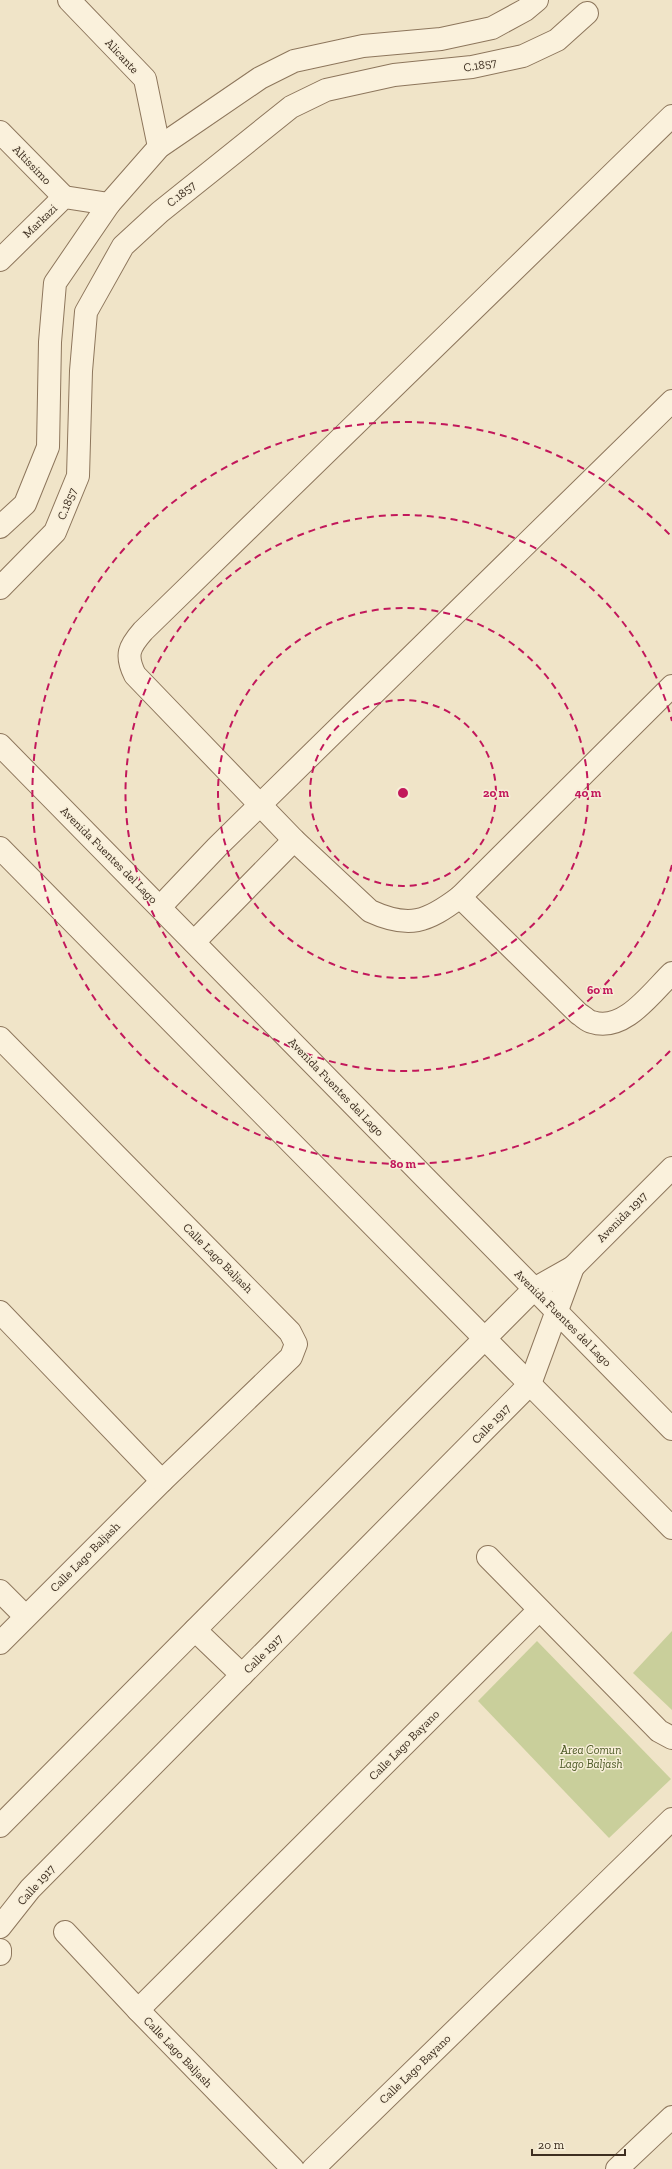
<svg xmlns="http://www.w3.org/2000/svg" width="672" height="2169" font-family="'Zilla Slab',serif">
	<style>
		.park { fill: #c9cf9b }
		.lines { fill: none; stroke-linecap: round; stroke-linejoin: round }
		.minor-casing { stroke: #8d765c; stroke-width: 24 }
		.minor { stroke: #faf1dc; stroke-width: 22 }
		.ring { fill: none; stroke: #c2185b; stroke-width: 2; stroke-dasharray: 7 5 }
		.labels { text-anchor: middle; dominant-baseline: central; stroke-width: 3; stroke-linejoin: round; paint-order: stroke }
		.street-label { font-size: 12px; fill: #3d2e20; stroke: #f7eed8 }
		.park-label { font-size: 12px; font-style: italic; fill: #4d5a26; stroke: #f7eed8 }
		.centre { fill: #c2185b; stroke: #f7eed8; stroke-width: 2 }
		.ring-label { font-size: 12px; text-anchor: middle; font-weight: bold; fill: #c2185b; stroke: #f7eed8; stroke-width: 3; stroke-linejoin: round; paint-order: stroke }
	</style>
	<rect width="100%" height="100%" fill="#f0e4c8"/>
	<g class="park">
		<path d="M672,1631V1710L633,1673Z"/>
		<path d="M537,1641L671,1779L609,1838L478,1701Z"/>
	</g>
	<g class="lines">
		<defs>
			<g id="minor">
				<path d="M69,0L145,79L159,147"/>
				<path d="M672,116L143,631C129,647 125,655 135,675L294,840L370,911C409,929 427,922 460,897L672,686"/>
				<path d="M0,132L64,197"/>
				<path d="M0,260L64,197L109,204"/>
				<path d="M0,527L25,504L48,447L50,342L55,283L109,204L159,147L260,78L294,61L363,46L441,39L492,28L525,10L537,0"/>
				<path d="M0,588L55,532L78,476L81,371L86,312L123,246L160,212L291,107L326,90L394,75L472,67L523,56L557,40L587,13"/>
				<path d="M0,745L672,1429"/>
				<path d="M0,848L672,1528"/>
				<path d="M460,897L579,1014C583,1016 587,1021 592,1022C624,1033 652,992 672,973"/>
				<path d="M160,907L217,847L672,401"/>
				<path d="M194,942L294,840"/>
				<path d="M0,1038L290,1332L296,1344L291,1357L162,1481L0,1643"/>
				<path d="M0,1312L162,1481"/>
				<path d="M488,1557L659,1731L672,1738"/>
				<path d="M0,1591L25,1616"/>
				<path d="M195,1630L242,1675"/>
				<path d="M0,1826L534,1289L573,1267L672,1168"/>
				<path d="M0,1927L30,1889L530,1384L573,1267"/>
				<path d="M65,1932L138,2010L293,2169"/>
				<path d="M0,1950V1954"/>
				<path d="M138,2010L539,1610"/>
				<path d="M313,2169L672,1819"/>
				<path d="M617,2169L672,2117"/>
			</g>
		</defs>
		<use href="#minor" class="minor-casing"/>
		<use href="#minor" class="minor"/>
	</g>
	<g class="ring">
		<circle cx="403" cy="793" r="93"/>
		<circle cx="403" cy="793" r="185"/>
		<path d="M672 865A278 278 0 1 1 672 721"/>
		<path d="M670 1051A371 371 0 1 1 670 535"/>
	</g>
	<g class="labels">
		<g class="street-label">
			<text transform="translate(122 56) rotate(47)">Alicante</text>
			<text transform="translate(480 65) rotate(-10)">C.1857</text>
			<text transform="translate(32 165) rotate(46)">Altissimo</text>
			<text transform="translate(181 194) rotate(-39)">C.1857</text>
			<text transform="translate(40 221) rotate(-44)">Markazi</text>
			<text transform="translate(67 504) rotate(-68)">C.1857</text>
			<text transform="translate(109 855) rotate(45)">Avenida Fuentes del Lago</text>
			<text transform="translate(336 1087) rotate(46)">Avenida Fuentes del Lago</text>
			<text transform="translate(622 1217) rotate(-45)">Avenida 1917</text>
			<text transform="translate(218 1258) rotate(45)">Calle Lago Baljash</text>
			<text transform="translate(563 1318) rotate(45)">Avenida Fuentes del Lago</text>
			<text transform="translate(491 1424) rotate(-46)">Calle 1917</text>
			<text transform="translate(85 1557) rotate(-45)">Calle Lago Baljash</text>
			<text transform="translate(263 1654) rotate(-45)">Calle 1917</text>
			<text transform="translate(404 1745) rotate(-45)">Calle Lago Bayano</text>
			<text transform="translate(36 1885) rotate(-48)">Calle 1917</text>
			<text transform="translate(178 2052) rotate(46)">Calle Lago Baljash</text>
			<text transform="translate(415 2069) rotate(-44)">Calle Lago Bayano</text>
		</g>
		<g class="park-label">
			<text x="591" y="1750">Area Comun<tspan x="591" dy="14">Lago Baljash</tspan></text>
		</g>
	</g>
	<circle cx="403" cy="793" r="6" class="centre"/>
	<g class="ring-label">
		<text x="496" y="797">20 m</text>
		<text x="588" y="797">40 m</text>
		<text x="600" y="994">60 m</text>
		<text x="403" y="1168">80 m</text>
	</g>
	<path d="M532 2149v6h93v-6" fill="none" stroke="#3d2e20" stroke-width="2"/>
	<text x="538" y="2149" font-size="12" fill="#3d2e20" stroke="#f7eed8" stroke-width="3" paint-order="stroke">20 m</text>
</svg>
